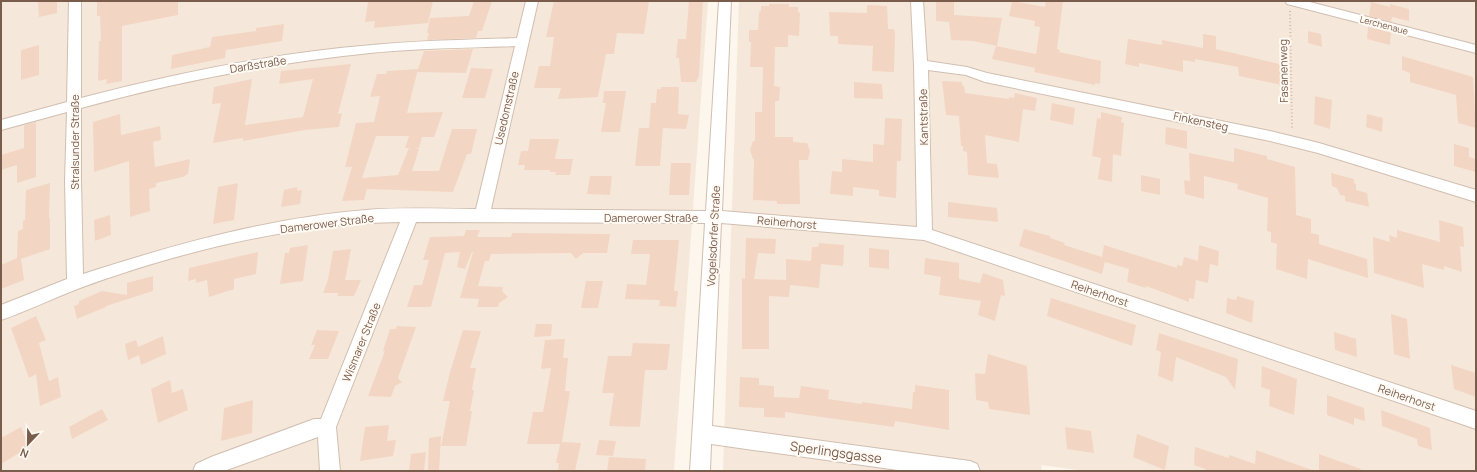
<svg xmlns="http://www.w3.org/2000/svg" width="1477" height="472" font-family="Manrope,sans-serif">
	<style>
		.residential { fill: #f5e8da }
		.building { fill: #f3d5c3; fill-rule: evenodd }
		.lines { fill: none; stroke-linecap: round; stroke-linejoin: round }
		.street-casing { stroke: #d1beb0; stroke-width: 2 }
		.path { stroke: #d9b8a5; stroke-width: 2; stroke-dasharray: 1 2.5; stroke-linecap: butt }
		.street { fill: #fff; fill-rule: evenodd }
		.labels { text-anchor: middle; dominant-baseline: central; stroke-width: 4; stroke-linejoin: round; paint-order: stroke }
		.far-street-label { font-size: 9px; fill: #7a5c4d; stroke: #fffaf3 }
		.street-label { font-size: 11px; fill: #7a5c4d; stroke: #fffaf3 }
		.near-street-label { font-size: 13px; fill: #7a5c4d; stroke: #fffaf3 }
	</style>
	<rect width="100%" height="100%" fill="#fdf6ec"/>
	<g class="residential">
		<path d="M1,1H708L674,471H1Z"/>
		<path d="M739,1H1476V471H1085L1041,465L1042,471H723Z"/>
	</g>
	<g class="building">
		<path d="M38,1H57V13L39,17Z"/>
		<path d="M97,1H178V15L122,26V81L106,84L107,79L98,81L99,41H101L100,16H97Z"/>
		<path d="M381,1H433L428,23L374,28L375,21L365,22L368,2Z"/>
		<path d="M474,1H492L482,31H478L476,38L427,40L429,33H427L430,18L469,16Z"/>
		<path d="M554,1H649L644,34L617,33L614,54H606L598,97L558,99L561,88H534L539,66H550L554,37H546Z"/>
		<path d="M689,1H703L699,76L696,82H681L679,58H676L678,39H686Z"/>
		<path d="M936,1L954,2V15L1002,18L997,46L973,41L951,40L949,22L936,21Z"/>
		<path d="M1012,1L1045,7L1046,1H1063L1057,49L1060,50L1059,52L1101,61L1100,84L1095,83V85L1034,72L1035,68L992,59L996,46L1036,54L1040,27L1034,26L1035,21L1009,16Z"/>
		<path d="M1371,2L1390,7V4L1409,9V21L1392,17L1391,22L1369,16Z"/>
		<path d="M769,4H789V7H798V12L800,13L799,36L788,35V47H775L774,86L780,87L779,101H775V137H793V142L807,143L810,151L808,160H799L800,204H777V201L753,200L754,159H753L750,150L753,141H755V112H762L763,67H750L751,42H749V30H758L759,12L761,11V6H769Z"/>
		<path d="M867,5L887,6L888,29H894L895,35L894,72L872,71L873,46L838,44V36H830L829,12L867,13Z"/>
		<path d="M284,24L282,41L226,50L225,58L171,69L172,55L210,47L212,37L256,31V28Z"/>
		<path d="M1368,27L1391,32L1390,45L1367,39Z"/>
		<path d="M1308,31L1321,34L1322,47L1308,43Z"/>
		<path d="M1203,34L1216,36V49L1280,64L1282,85L1239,76L1238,67L1195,59V62L1183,60V72L1139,63V67L1125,64L1128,39L1162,45V40L1203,48Z"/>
		<path d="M39,45V75L21,80V50Z"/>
		<path d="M473,49L466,73L417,72L424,51Z"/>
		<path d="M1402,56L1473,77L1476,128L1458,123L1456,95L1410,82V73L1402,70Z"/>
		<path d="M351,64L338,114L342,113L339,127L305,130L243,141V138L213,143L221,103L212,104L214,87L252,79L245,125L303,117L313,79L279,84L281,71Z"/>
		<path d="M471,68L493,69L485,98H462Z"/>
		<path d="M418,69L407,113L443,112L434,137H422L419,148H415L419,149L412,171H439L452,129H477L471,154H467L453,192L367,189L364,200L342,201L352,167H345L356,123L374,122L380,96L370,97L377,74H386L387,71ZM376,136H409L405,148H409L398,175L362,178Z"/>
		<path d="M942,81L962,82V85L964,86L965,93L1009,99V97L1014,98L1015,93L1037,98L1035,111L1023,109L1019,142L985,135L987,163L997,164L999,178L968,175L967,152L963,151V146H961L959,116L946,115Z"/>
		<path d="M854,82L882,84L883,99L854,98Z"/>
		<path d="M661,87H679L678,114L689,115L686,129L663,128L660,166H635L639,128H649L651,103H656L657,89H661Z"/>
		<path d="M604,91H626L620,132H601L606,103H603Z"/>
		<path d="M1315,96L1332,100L1330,129L1314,124Z"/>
		<path d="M1052,103L1075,108L1073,125L1050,120Z"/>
		<path d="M1101,112L1122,117L1121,122L1124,123L1121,156L1113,154L1112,182L1098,179L1101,158L1092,156L1097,118L1101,119Z"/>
		<path d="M120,114L121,135L160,126L161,140L153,142L155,167L190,159L188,174L183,177L156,183V187L149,189L150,211L130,217L129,161L94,172L93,122Z"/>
		<path d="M1367,114L1383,118L1382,132L1366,127Z"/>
		<path d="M885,118L902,119L901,161H897L896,198L879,196V190L853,187V196L830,194L832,171L842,172V159L873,162V144L884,145Z"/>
		<path d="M36,122V177L17,183V165L1,170V155L24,148V125Z"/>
		<path d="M1166,127L1187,131V149L1165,144Z"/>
		<path d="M530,139H559L555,159H573L570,175H555L556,172H550V170H524L525,165H518L521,151H528Z"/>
		<path d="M1454,144L1469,148V157L1476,159V172L1454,166Z"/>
		<path d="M1234,148L1267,156V159L1295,167L1296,215L1311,219V233L1319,235V244L1367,259L1368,278L1308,259L1307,279L1276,269L1277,244L1271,242V232L1267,231L1268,198L1237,189L1238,184L1204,176V199L1185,194L1184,180L1190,181L1189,153L1234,162Z"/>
		<path d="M671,163H691L689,195H669Z"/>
		<path d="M1331,173L1354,179V183L1356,184V190L1367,193L1369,207L1345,201V196L1340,195L1337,188L1332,186Z"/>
		<path d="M1141,175L1160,179V195L1141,191Z"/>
		<path d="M590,176H612L610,195L587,194Z"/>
		<path d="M50,183L49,218H50V249L21,259L24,280L1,289V265L17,258L18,231L23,229V221L25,220L26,190Z"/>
		<path d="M238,183L234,220L213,224L218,187Z"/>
		<path d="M297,187V191L302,190L300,204L281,207L284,190Z"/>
		<path d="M948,202L997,208L998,222L948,217Z"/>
		<path d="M110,215L111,235L95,241L94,220Z"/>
		<path d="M1439,220L1463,227L1464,247L1460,246L1462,272L1444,266V270L1422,264L1424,288L1374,273L1373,237L1390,242L1389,235L1397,238V230L1440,242Z"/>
		<path d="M1024,229L1050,236V238L1065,243L1064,245L1102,257L1104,245L1177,268V265L1182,266L1184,257L1198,261L1199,245L1219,251L1218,266L1210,264L1208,283L1196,280L1194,299L1189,298V302L1146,286V288L1127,282L1129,269L1105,262L1102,274L1019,246Z"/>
		<path d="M466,230H480L477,237H511L512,233L610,234L607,253H583L576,259L571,253L491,254L489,261H485L478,286L503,287L502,291L508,297L499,303L498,307H477L479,299L460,298L473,252H472L465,269L457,267L460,252L445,253L431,307H407L414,285H422L429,260H423L430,237L464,236Z"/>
		<path d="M746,238L776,239L775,254L758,253L754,279L786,280V259L811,261L812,247H818L819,243L844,245L843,266L821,264L819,288L790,285L789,297L769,296V349H742V278L745,279Z"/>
		<path d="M633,240H679L674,291H678L676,307L659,306L660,300L625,299L627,284L646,285L650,254H631Z"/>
		<path d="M308,245L303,281L280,284L285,253H289L290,248Z"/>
		<path d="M869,248L889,250V269L869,267Z"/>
		<path d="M351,249L345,280H361L354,296H337L339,293H323L328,280L333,251Z"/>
		<path d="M258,252L256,274L234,279V289L209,297L207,280L196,283V279L188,281L189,268Z"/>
		<path d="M925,258L959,263V279L980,283L983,273L1003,280L1005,296L1001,295L995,321L978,315L981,301L939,295L941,277L924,274Z"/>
		<path d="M153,276V291L106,306V307L77,319L74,306L79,304V301L102,291L127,295V283Z"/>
		<path d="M586,281H603L598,308H581Z"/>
		<path d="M1237,296L1254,301L1252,323L1226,313L1227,298L1236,300Z"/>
		<path d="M1051,298L1136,325L1132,346L1047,316Z"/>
		<path d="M1391,314L1407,319L1410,359L1394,354Z"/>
		<path d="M36,316L46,340L39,343L49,381L58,377L61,397L40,406L36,374L29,378L11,328Z"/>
		<path d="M536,324H552L551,336L534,337Z"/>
		<path d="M397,326L416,327L398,378L402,382L395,386L391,397L368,396L385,351H383L390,329H396Z"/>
		<path d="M317,330L339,331L328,359H309L315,345H311Z"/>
		<path d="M463,330L481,331L470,368H476L472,389L474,391L470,411H472L466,446H441L450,401H443L450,372Z"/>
		<path d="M1334,332L1356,339L1357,357L1335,350Z"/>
		<path d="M1159,333L1238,359L1235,390L1226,377L1176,357L1173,382L1158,376L1161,352L1156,350Z"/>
		<path d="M163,336L166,354L141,365L139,355L128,360L125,344L136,340L138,347Z"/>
		<path d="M565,339L563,358H568L565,391H570L562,442L581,443L575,471H558L559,463H556L560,444H527L533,412H543L551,368L541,369L545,340Z"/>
		<path d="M633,343L670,344L667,370H645L640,427L609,426L614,393H602L608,356H631Z"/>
		<path d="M988,354L1027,366L1030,415L989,409L988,402L976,400L975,373L985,374Z"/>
		<path d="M1451,365L1476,373V397L1454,389Z"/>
		<path d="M1262,366L1297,379L1294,415L1269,406L1270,390L1261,387Z"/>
		<path d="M740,377L759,378V385L774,386V397L799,398L801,386L829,390L828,399L862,404V402L912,409L913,392H915V385L949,390V430L895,421L894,427L785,412V418L764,417V408L739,407Z"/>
		<path d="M170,380L172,393L183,389L188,410L158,423L151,389Z"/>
		<path d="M1327,395L1364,408L1365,421L1354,418V425L1327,415Z"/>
		<path d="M253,400L252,433L221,441L224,408Z"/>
		<path d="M102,409L108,420L72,439L69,427Z"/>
		<path d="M1381,410L1430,428L1432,450L1418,446L1417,439L1382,426Z"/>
		<path d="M389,425L387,441L396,440L393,456L360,461L365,427Z"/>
		<path d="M21,427L29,447L1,464V438Z"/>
		<path d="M1065,427L1091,431L1094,453L1067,449Z"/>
		<path d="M1137,434L1169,446L1165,470L1133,457Z"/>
		<path d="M441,436L439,471H428L429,438Z"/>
		<path d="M599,440L616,441L613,456L596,455Z"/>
		<path d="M1195,447L1229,458V455L1255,464L1256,450L1312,470L1311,471H1205V469L1194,465Z"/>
		<path d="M426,452L424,471H409L411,454Z"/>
		<path d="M1319,454L1361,469V471H1319Z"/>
		<path d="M609,457L646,459L645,471H607Z"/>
	</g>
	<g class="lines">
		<defs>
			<g id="street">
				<path d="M69,1H81V98C176,73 274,53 372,45C420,40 469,40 517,38L526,1H538L491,209L706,211L719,1H731L722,211L917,227L914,65L911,1H923L927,61L967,67L987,73L1270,131L1319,143L1476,190V202L1318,153L1270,141L985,82L966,75L928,70L932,230L1476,411V429L924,240L721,223L712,426L970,461L977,464L980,471H905L711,444L710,471H690L705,223L416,222L336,427L340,471H320L318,437L224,471H193L196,464L211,457L314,419H321L400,222C295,223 178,252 80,288C53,298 28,311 1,320V305L67,279L65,181L67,112L1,130V120L67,102ZM515,46L476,209C440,209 402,207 366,210C269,218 176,244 83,274L81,181V108C175,82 272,63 370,53C418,48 466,48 515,46Z"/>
				<path d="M1285,1H1306L1476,45V53L1287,4Z"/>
			</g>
		</defs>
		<use href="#street" class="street-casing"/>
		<path class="path" d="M1290,11L1292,128"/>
		<use href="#street" class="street"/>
	</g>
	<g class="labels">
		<g class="far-street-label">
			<text transform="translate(1384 25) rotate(15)">Lerchenaue</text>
		</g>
		<g class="street-label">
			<text transform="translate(258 64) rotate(-9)">Darßstraße</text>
			<text transform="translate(1283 71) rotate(-91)">Fasanenweg</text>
			<text transform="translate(506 108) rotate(-77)">Usedomstraße</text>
			<text transform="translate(923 117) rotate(-91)">Kantstraße</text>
			<text transform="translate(1201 121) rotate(12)">Finkensteg</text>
			<text transform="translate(74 142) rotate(-90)">Stralsunder Straße</text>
			<text x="651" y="217">Damerower Straße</text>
			<text transform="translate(787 222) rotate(5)">Reiherhorst</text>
			<text transform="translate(327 223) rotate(-7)">Damerower Straße</text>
			<text transform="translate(713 236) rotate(-87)">Vogelsdorfer Straße</text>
			<text transform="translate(1100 293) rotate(19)">Reiherhorst</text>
			<text transform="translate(361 342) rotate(-68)">Wismarer Straße</text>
			<text transform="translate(1407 397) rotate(19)">Reiherhorst</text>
		</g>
		<g class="near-street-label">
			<text transform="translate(836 452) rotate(8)">Sperlingsgasse</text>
		</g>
	</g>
	<rect width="1477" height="472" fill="none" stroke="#7a5c4d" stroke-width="4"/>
	<g transform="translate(28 444) rotate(202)" stroke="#fffaf3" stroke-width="3" paint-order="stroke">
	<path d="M0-3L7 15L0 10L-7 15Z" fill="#7a5c4d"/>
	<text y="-6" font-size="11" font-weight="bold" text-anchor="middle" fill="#7a5c4d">N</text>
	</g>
</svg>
